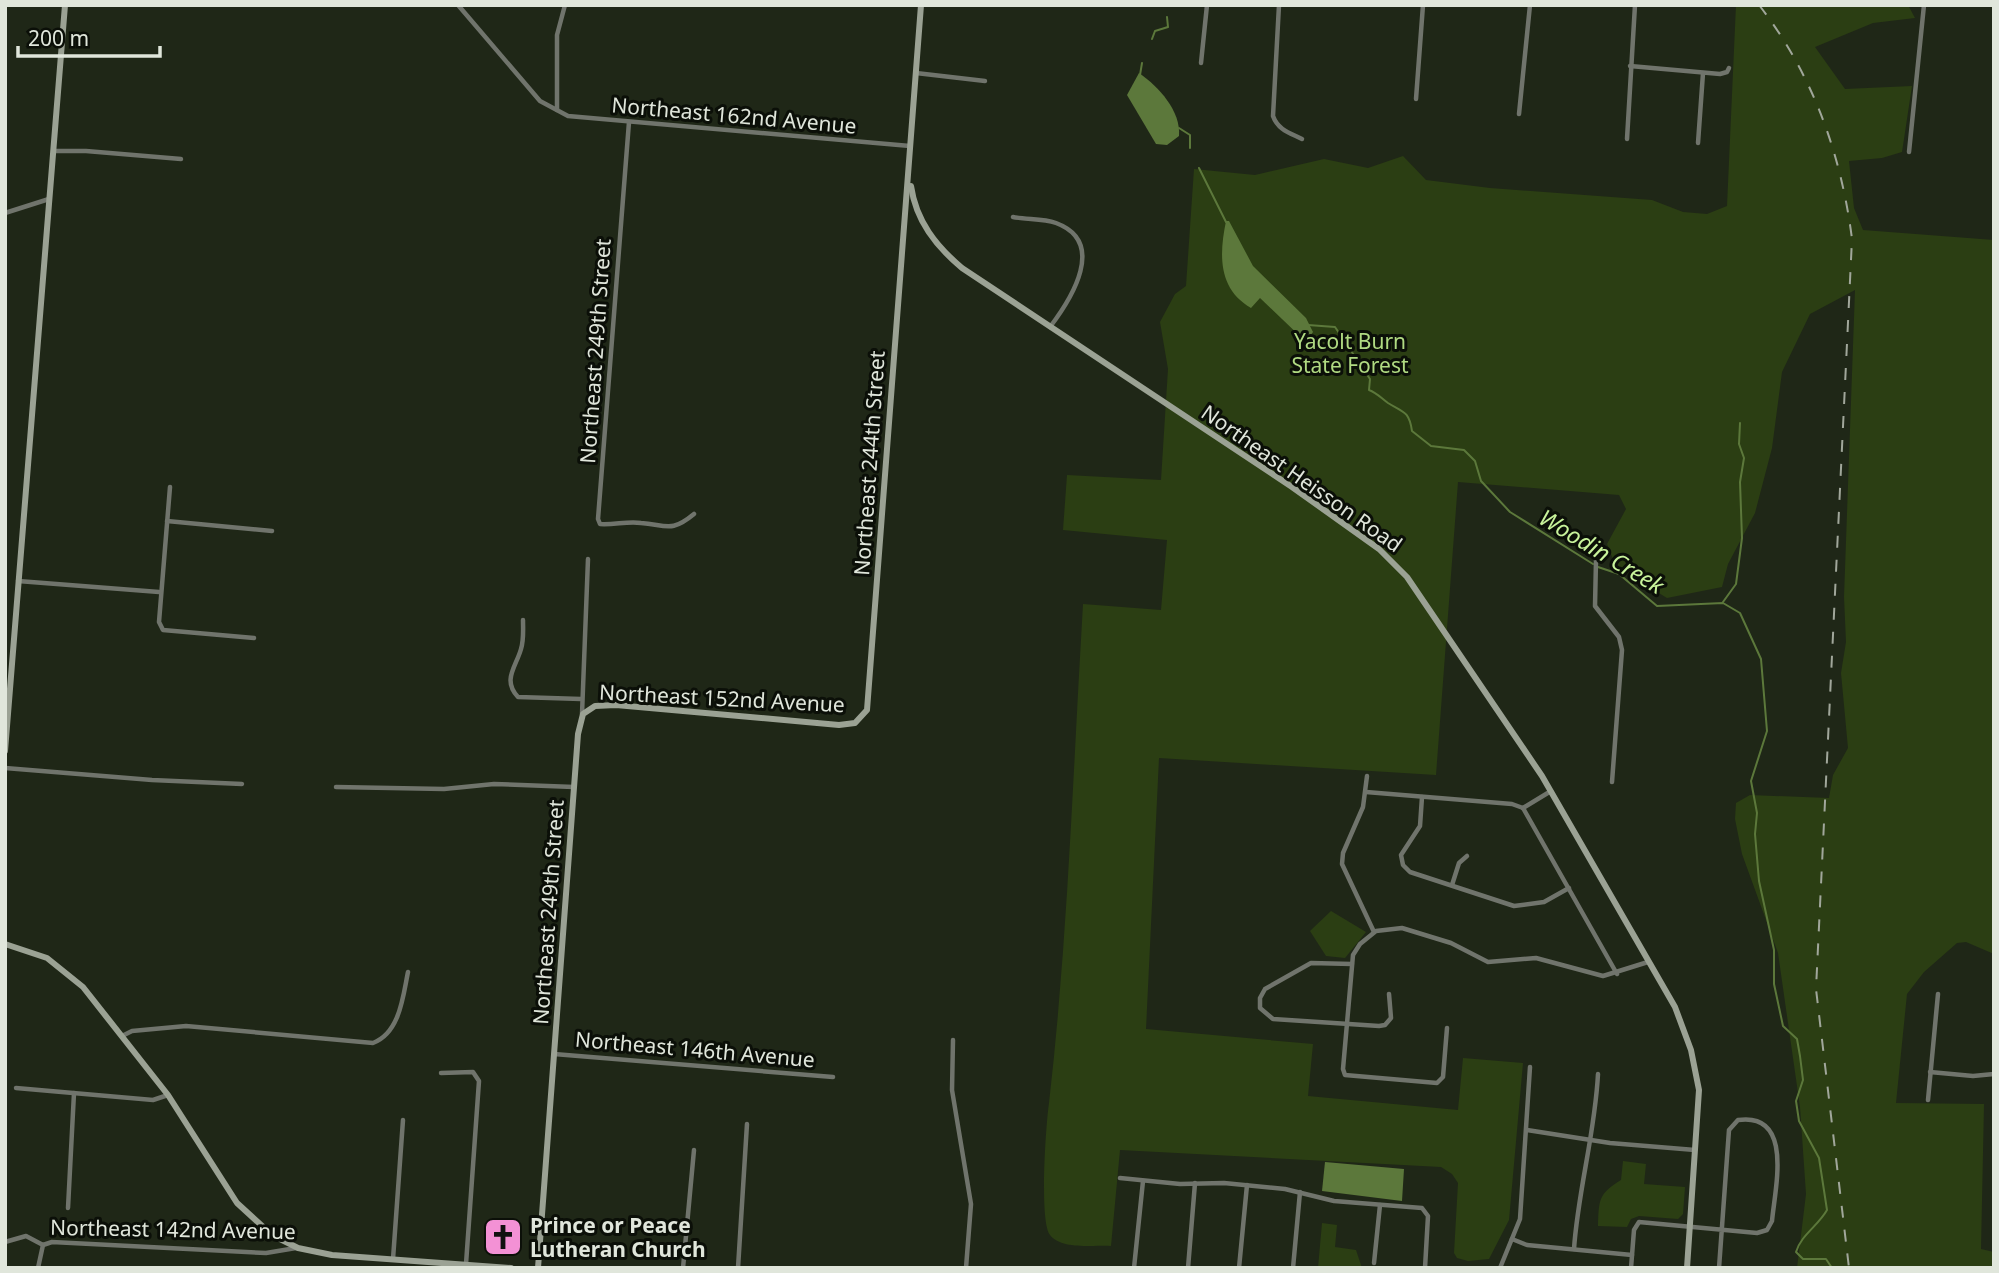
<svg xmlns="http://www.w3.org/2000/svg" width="1999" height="1273" font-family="'Noto Sans',sans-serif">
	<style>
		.green { fill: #2b3e13 }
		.water { fill: #5c783b }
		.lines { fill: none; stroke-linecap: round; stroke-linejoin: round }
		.stream { stroke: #5c783b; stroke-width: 2 }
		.street { stroke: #70746c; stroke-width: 4.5 }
		.secondary { stroke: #9ba294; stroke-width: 6 }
		.rail { stroke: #a1a79b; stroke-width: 2; stroke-dasharray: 12 12; stroke-linecap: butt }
		.labels { text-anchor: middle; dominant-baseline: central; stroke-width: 6; stroke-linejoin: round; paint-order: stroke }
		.street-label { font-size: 21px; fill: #e0e6db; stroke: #0b0f08 }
		.park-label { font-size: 21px; fill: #b0da82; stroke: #0b0f08 }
		.poi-label { font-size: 21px; font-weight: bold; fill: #e0e6db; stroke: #0b0f08; text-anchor: start }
		.water-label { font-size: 23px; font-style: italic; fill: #c8f39b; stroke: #0b0f08 }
	</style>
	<rect width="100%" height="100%" fill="#1f2717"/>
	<g class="green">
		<path d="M1736,5H1908L1915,18L1873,23L1815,47L1845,89L1912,86L1902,152L1882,158L1849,161L1854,208L1863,230L1994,240V954L1966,942L1957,943L1924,972L1907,994L1896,1103L1984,1104L1981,1249L1994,1252V1268H1797L1806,1194L1800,1107L1778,953L1742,854L1735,819L1736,803L1750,795L1829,798L1833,775L1848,748L1841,673L1846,642L1844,597L1855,290L1810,314L1782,372L1772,448L1755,513L1728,564L1722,587L1667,598L1616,567L1607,544L1626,509L1619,495L1458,482L1436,775L1159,758L1146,1029L1313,1044L1308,1096L1458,1110L1463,1058L1523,1063L1509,1220L1489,1259L1468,1261L1457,1258L1454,1253L1458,1183L1452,1174L1441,1167L1120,1150L1111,1246C1095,1245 1061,1250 1050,1235C1039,1221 1046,1124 1049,1103C1068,938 1073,770 1083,604L1161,610L1167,540L1063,530L1067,475L1161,480L1168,369L1160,322L1175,294L1186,286L1194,169L1255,175L1324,159L1368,168L1403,156L1426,180L1490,188L1652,200L1683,212L1707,214L1727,206Z"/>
		<path d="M1331,911L1366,932L1345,958L1326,956L1310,931Z"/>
		<path d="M1623,1161L1646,1164L1644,1184L1685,1187L1683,1214L1678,1219L1639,1216L1631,1219L1627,1227L1598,1226C1599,1200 1598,1194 1621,1180Z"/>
		<path d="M1322,1223L1337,1225L1335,1247L1356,1250L1362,1268H1318Z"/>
	</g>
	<g class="water">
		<path d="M1139,73C1159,87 1181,111 1179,136L1167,145L1156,144L1127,95Z"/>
		<path d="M1226,221H1229L1253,266L1306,318L1313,332L1306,342L1260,298L1251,308C1218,289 1219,255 1226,221Z"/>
		<path d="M1325,1162L1404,1169L1402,1201L1322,1191Z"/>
	</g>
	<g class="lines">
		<g class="stream">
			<path d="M1152,39L1155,31L1168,27L1167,17"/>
			<path d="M1140,75L1142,63"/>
			<path d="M1179,128L1190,135V148"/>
			<path d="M1199,168L1226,222"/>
			<path d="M1308,325L1335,327L1370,379L1369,390C1377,393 1381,398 1388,403C1402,412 1409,410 1412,431L1431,446L1464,450L1475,461L1481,481L1510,512L1593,564"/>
			<path d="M1598,567L1619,574L1657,606L1723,603L1740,613L1761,659L1767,731L1751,781L1757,813L1755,834L1759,881L1774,950V984L1783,1026L1797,1039L1800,1056L1803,1080L1796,1101L1799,1121L1819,1158L1827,1210C1818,1226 1801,1235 1796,1252L1803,1259H1826L1832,1268"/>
			<path d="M1723,602L1736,584L1742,538L1740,482L1744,458L1739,444L1740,423"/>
		</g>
		<g class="street">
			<path d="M458,5L540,101L568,116L910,146"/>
			<path d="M1279,5L1273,116C1278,130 1290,133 1302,139"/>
			<path d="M1201,63L1207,5"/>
			<path d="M1630,66L1720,74L1727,72L1729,68"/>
			<path d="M916,73L985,81"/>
			<path d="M1416,99L1423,5"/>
			<path d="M557,110V35L565,5"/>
			<path d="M1519,114L1530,5"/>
			<path d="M629,122L598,519L600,524C614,525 628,521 641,523C667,525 671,533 694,514"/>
			<path d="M1627,139L1635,5"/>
			<path d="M1698,143L1703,73"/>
			<path d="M53,151H86L181,159"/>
			<path d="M1909,152L1924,5"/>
			<path d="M5,213L49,199"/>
			<path d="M1013,217C1027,220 1042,218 1056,223C1107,242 1072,298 1050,327"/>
			<path d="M170,487L159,622L163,630L254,638"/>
			<path d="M167,521L272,531"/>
			<path d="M1596,560L1595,606L1619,637L1622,650L1612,782"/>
			<path d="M18,581L159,592"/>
			<path d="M523,620C523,629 524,640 521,649C516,667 502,680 518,697L581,699"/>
			<path d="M582,714L588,559"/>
			<path d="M5,768L152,780L242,784"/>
			<path d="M1367,776L1363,807L1343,853L1342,864L1374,932"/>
			<path d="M336,787L444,789L494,784L574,787"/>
			<path d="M1366,792L1512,804L1523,808"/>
			<path d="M1422,797L1420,826L1401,855L1403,865L1410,872L1514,906L1544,902L1569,888"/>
			<path d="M1523,808L1617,974"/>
			<path d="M1523,808L1551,791"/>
			<path d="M1452,885L1459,863L1467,856"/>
			<path d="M1352,964L1311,963L1265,989L1260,998V1008L1273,1019L1379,1026L1385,1025L1391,1018L1389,994"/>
			<path d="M1447,1028L1443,1077L1437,1083L1345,1075L1343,1069L1353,955L1360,944L1376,931L1402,928L1451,943L1488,962L1536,958L1603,976L1648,962"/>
			<path d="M122,1036L132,1031L186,1026L373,1043C400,1033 403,996 408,972"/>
			<path d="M953,1040L952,1090L971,1204L966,1268"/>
			<path d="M554,1054L833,1077"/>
			<path d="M1930,1072L1973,1076L1994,1074"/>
			<path d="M441,1073L473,1072L479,1081L466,1264"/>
			<path d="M16,1088L153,1100L168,1095"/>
			<path d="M1928,1100L1938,994"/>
			<path d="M1527,1130L1610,1143L1695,1150"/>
			<path d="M1120,1178L1180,1184L1224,1183L1285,1189L1334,1201L1422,1208L1428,1216L1425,1268"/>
			<path d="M68,1208L74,1093"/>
			<path d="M1512,1239L1527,1245L1632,1255"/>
			<path d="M5,1242L26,1236L43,1245"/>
			<path d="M43,1245L52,1242L266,1253L296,1248"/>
			<path d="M1574,1249C1578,1190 1595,1134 1598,1074"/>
			<path d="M393,1259L403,1120"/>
			<path d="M1374,1263L1380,1205"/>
			<path d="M38,1268L43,1245"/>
			<path d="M683,1268L694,1150"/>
			<path d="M738,1268L747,1124"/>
			<path d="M1134,1268L1143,1181"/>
			<path d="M1188,1268L1195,1183"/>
			<path d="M1239,1268L1247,1185"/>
			<path d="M1293,1268L1300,1192"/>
			<path d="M1500,1268L1520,1219L1530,1067"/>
			<path d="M1631,1268L1634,1230L1639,1222L1757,1233L1767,1230L1772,1221C1775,1188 1794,1112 1738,1120L1729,1130L1719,1268"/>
		</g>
		<g class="secondary">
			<path d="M911,186C916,221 936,246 962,268L1292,487L1379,549L1407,577L1542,776L1675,1007L1691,1050L1699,1090L1687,1268"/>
			<path d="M5,751L65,5"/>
			<path d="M5,944L47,958L83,987L168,1095L237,1203L272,1235L298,1248L332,1255L511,1268"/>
			<path d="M538,1268L578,734L583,714L595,706L616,705L839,725L855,723L867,710L921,5"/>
		</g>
		<path class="rail" d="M1759,5C1812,73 1841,153 1852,239L1816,989L1849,1268"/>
	</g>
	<defs>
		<symbol id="church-square" viewBox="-11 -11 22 22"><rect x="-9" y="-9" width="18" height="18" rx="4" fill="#f391d5" stroke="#0b0f08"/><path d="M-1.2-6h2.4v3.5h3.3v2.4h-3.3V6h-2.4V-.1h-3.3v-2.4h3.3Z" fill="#111"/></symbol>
	</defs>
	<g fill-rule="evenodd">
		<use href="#church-square" x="481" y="1215" width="44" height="44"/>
	</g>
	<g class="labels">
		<g class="street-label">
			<text transform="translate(734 115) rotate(5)">Northeast 162nd Avenue</text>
			<text transform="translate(595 351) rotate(-86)">Northeast 249th Street</text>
			<text transform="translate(869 463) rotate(-86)">Northeast 244th Street</text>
			<text transform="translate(1302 478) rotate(35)">Northeast Heisson Road</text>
			<text transform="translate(722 698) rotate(3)">Northeast 152nd Avenue</text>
			<text transform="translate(548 912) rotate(-86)">Northeast 249th Street</text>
			<text transform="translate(695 1049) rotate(5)">Northeast 146th Avenue</text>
			<text transform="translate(173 1229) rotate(1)">Northeast 142nd Avenue</text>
		</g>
		<g class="park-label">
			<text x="1350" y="341">Yacolt Burn<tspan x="1350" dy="24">State Forest</tspan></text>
		</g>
		<g class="poi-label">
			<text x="530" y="1225">Prince or Peace<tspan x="530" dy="24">Lutheran Church</tspan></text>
		</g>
		<g class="water-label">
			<text transform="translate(1602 551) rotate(31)">Woodin Creek</text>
		</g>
	</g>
	<rect width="1999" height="1273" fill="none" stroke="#e0e6db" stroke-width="14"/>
	<path d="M18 46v10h142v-10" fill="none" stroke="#e0e6db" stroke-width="3.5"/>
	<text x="28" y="46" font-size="21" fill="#e0e6db" stroke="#0b0f08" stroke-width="5" paint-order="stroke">200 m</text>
</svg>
